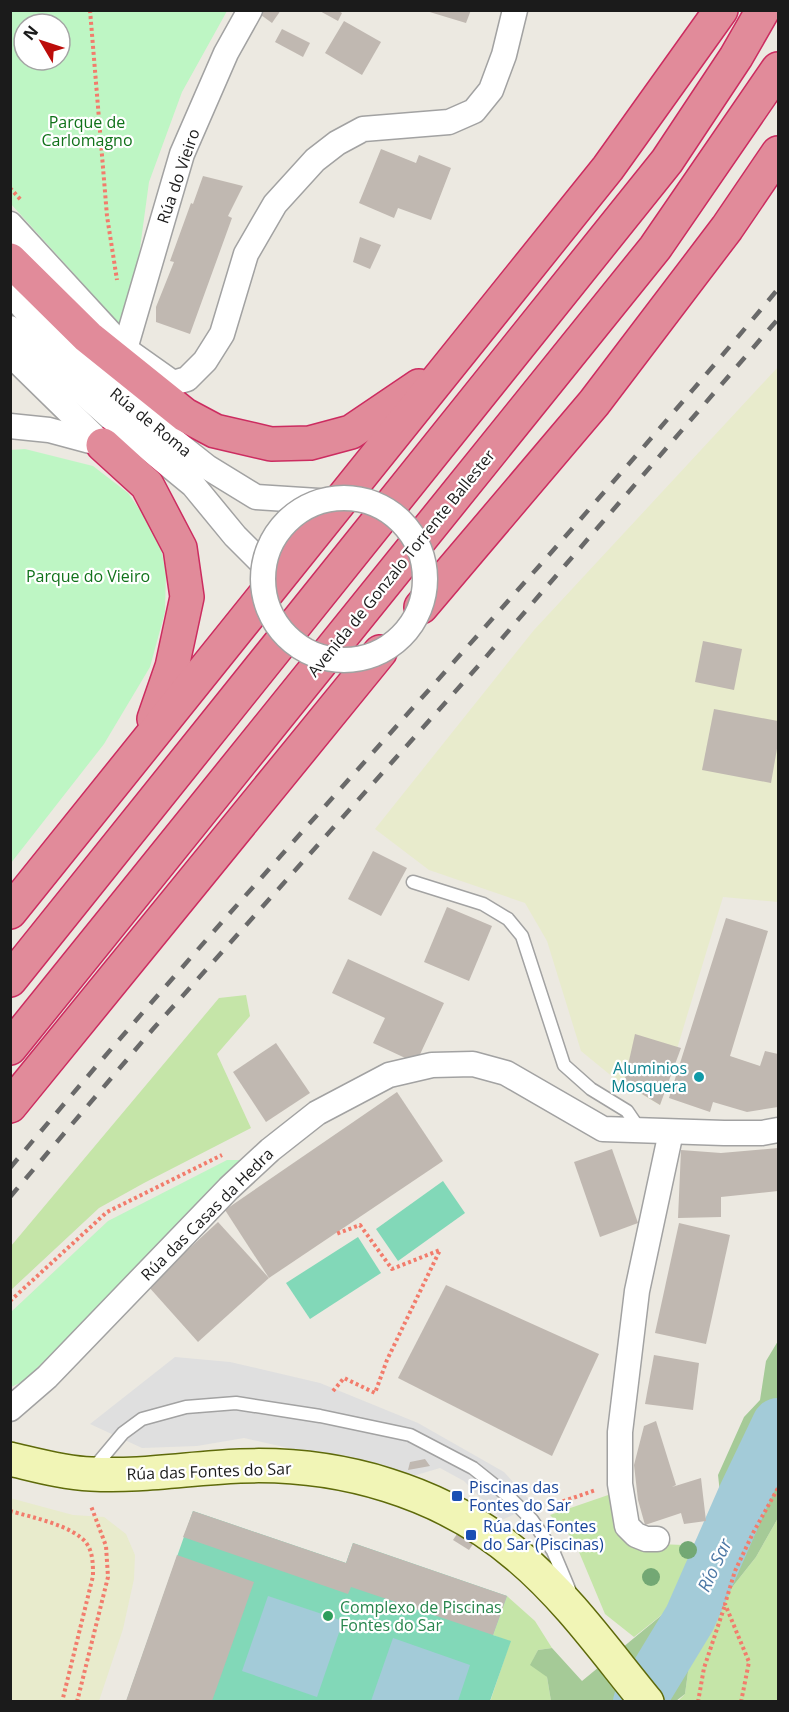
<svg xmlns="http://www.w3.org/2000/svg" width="789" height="1712" font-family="'Open Sans',sans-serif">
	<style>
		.farmland { fill: #e8ebcc }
		.grass { fill: #c5e5a8 }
		.forest { fill: #a5ca97 }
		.park { fill: #bef6c4; fill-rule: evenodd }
		.pitch { fill: #82d8b8 }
		.parking { fill: #dfdfdf }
		.water { fill: #a3cbd8 }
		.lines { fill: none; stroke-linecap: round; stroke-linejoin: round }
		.river { stroke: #a3cbd8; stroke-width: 52 }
		.building { fill: #c0b8b1 }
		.lane-casing { stroke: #a2a2a2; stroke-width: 15 }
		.street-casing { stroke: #a2a2a2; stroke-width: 27 }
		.secondary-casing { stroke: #5e6a0a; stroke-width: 36 }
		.highway-casing { stroke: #cc2c60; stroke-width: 36 }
		.path { stroke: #f27c6c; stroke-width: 4; stroke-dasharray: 3 3; stroke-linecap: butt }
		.lane { stroke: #fff; stroke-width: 12 }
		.street { stroke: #fff; stroke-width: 24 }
		.secondary { stroke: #f1f5b6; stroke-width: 33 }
		.highway { stroke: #e18b9a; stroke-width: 33 }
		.rail { stroke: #696969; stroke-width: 4.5; stroke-dasharray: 12 12; stroke-linecap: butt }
		.street-bridge-casing { stroke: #a2a2a2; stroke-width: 27; stroke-linecap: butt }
		.street-bridge { stroke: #fff; stroke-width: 24 }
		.tree { fill: #73a874 }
		.culture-dot { fill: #0f9aa8; stroke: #fff; stroke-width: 2 }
		.transit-dot { fill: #1a4fb4; stroke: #fff; stroke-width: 2 }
		.leisure-dot { fill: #2e9e5b; stroke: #fff; stroke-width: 2 }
		.labels { text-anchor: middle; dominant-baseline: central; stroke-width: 4.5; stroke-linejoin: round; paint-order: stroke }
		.park-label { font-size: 16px; fill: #10721a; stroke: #fff }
		.street-label { font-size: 16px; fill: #1b1b1b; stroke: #fff }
		.culture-label { font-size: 16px; fill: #0d838f; stroke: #fff; text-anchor: end }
		.transit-label { font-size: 16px; fill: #164399; stroke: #fff; text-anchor: start }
		.leisure-label { font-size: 16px; fill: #27864d; stroke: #fff; text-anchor: start }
		.water-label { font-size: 18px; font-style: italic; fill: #4d78a5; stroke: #fff }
	</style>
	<rect width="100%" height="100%" fill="#ece9e1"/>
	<g class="farmland">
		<path d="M778,367V902L723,897L660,1105L614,1078L581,1051L547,941L525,903L429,870L375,829L534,630Z"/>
		<path d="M10,1498L73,1515L104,1517L126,1534L135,1555L134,1579L123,1629L99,1701H11Z"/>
	</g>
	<g class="grass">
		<path d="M246,995L250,1016L217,1054L251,1128L144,1183L99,1208L11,1290V1246L219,998Z"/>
		<path d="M614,1493L631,1543L710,1546L699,1572L674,1605L634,1637L605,1614L574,1540L550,1515Z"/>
		<path d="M778,1518V1701L677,1702L685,1694L690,1657L707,1619L756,1557Z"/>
		<path d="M507,1596L535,1621L552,1648L538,1650L533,1660L547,1677L551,1701L490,1702L510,1642L493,1635Z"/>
	</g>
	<path class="forest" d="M778,1341V1518L756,1557L707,1619L690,1657L685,1694L676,1701H551L547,1677L530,1665L538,1650L552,1648L582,1681L674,1605L699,1572L721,1525L722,1511L718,1475L744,1417L760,1400L766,1361Z"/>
	<g class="park">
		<path d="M11,11H227L182,92L149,182L130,322L122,327L11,204ZM24,24H60V60H24Z"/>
		<path d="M25,449L93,466L128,493L158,536L166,572L165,612L150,667L104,744L11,863L10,450Z"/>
		<path d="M227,1160H246L24,1381L11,1387V1312L108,1221Z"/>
	</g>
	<g class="pitch">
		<path d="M443,1181L465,1213L398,1261L376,1229Z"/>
		<path d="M358,1237L381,1273L310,1319L286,1283Z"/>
		<path d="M193,1511L346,1563L353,1543L507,1596L493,1635L511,1641L490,1701L126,1702Z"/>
	</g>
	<path class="parking" d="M175,1357L230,1362L320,1383L418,1423L504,1472L534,1505L502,1520L464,1481L440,1468L413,1476L244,1438L197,1446L142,1448L90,1424Z"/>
	<g class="water">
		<path d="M268,1596L343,1621L317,1697L242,1671Z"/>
		<path d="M393,1638L470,1665L458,1701H371Z"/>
	</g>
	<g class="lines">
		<path class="river" d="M639,1702L690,1618L744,1495L778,1424"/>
	</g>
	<g class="building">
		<path d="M264,10H281L272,23L261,15Z"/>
		<path d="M318,10H337L342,13L338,21Z"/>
		<path d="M423,10H471L466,23Z"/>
		<path d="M344,21L381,42L362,75L325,53Z"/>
		<path d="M282,29L310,43L303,57L275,42Z"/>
		<path d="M381,149L416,163L419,155L451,168L431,220L398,208L394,218L359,203Z"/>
		<path d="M203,176L243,186L228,216L232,218L190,334L156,322V307L174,262L170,261L191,203L193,204Z"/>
		<path d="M360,237L381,245L370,269L353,262Z"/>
		<path d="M703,641L742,649L734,690L695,682Z"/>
		<path d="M714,709L778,721V743L771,783L702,770Z"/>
		<path d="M373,851L407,868L381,916L348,899Z"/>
		<path d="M447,907L492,926L469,981L424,962Z"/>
		<path d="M726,918L768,931L730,1056L760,1066L765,1051L778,1054V1107L747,1112L713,1102L710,1112L669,1098Z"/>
		<path d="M348,959L444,1003L416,1063L373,1043L385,1018L332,993Z"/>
		<path d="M635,1034L681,1048L660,1105L624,1083Z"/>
		<path d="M276,1043L310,1093L266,1122L233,1072Z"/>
		<path d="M397,1092L443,1161L269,1278L225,1210Z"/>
		<path d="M778,1148V1191L721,1197V1217L678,1218L681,1150L721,1153Z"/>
		<path d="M612,1149L638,1223L600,1237L574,1162Z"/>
		<path d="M218,1222L269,1278L198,1342L148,1286Z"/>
		<path d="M679,1223L730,1235L706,1344L655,1333Z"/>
		<path d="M446,1285L599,1354L552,1456L398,1378Z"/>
		<path d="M654,1355L699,1363L693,1410L645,1404Z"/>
		<path d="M656,1421L676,1485L672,1487L701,1478L706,1521L684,1524L681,1513L645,1525L638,1500L634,1465L644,1426Z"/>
		<path d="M425,1459L430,1466L408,1470L410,1462Z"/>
		<path d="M193,1511L346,1563L353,1543L507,1596L493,1635L351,1587L348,1594L183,1537Z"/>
		<path d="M457,1534L473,1544L469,1550L453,1540Z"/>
		<path d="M177,1555L254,1582L212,1701H126Z"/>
	</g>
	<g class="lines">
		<defs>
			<g id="lane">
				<path d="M413,882L483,904L508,919L522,936L564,1065L591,1089L627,1111L640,1130"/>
				<path d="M92,1470L123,1433L142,1419L186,1407L236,1403L320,1416L410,1435L473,1468L508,1496L532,1520L553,1551L569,1589"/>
			</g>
			<g id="street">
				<path d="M10,224L125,349L173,383L187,379L205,361L222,334L246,254L275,204L315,160L337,143L363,129L449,122L474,111L491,90L504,55L515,10"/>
				<path d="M10,292L32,318L125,402L207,467L256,497L318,501"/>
				<path d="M10,328L109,416L193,485L235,536L264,565"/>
				<path d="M125,349L182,154L226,53L250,10"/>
				<path d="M10,354L103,445"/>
				<path d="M10,426L49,430L101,444"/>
				<path d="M10,1409L47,1377L229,1188L270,1150L317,1113L389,1075L432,1065L473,1064L506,1073L603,1129L724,1133H762L778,1130"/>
				<path d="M657,1539H646L636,1535L627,1526L620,1484V1432L637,1291L671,1132"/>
			</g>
			<path id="secondary" d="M10,1459C36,1465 64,1473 91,1474C140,1477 190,1468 240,1466C339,1462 442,1491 518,1556C567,1597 606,1652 647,1702"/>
			<g id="highway">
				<path d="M10,260L88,337L185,415L215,431L271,444L310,443L351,432L419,386"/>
				<path d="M103,445L147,485L180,548L187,597L172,667L154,719"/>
				<path d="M421,607L594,403L727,228L778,153"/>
				<path d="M10,912L608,168L721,10"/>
				<path d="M10,980L667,161L736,57L763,10"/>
				<path d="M10,1048L655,248L778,69"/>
				<path d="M10,1106L380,652"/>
			</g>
		</defs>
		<use href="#lane" class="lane-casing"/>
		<use href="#street" class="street-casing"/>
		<use href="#secondary" class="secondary-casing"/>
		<use href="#highway" class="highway-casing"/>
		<g class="path">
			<path d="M90,10L107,216L117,280"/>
			<path d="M10,188L21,200"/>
			<path d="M10,1301L107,1212L222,1155"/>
			<path d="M333,1391L344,1378L375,1393L387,1360L440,1250L392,1269L360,1225L336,1234"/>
			<path d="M547,1510L558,1503L596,1490"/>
			<path d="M10,1511C31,1517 75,1526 87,1544C93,1553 93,1565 93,1576L62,1702"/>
			<path d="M77,1702L108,1577L106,1546L91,1506"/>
			<path d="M698,1702L704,1668L725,1605"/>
			<path d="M741,1702L749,1662L725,1604L735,1571L753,1533L778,1488"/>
		</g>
		<use href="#lane" class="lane"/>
		<use href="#street" class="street"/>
		<use href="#secondary" class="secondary"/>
		<use href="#highway" class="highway"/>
		<g class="rail">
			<path d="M10,1168C260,869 529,588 778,289"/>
			<path d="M10,1197L153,1029L479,665L778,319"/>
		</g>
		<defs>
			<circle id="street-bridge" cx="344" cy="579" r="81"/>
		</defs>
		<use href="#street-bridge" class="street-bridge-casing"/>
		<use href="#street-bridge" class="street-bridge"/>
	</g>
	<g class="tree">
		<circle cx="688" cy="1550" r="9"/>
		<circle cx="651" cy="1577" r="9"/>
	</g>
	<circle class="culture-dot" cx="699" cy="1077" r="6"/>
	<g class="transit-dot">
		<rect x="451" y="1490" width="12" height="12" rx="3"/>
		<rect x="465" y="1529" width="12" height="12" rx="3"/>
	</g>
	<circle class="leisure-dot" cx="328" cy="1616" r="6"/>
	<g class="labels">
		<g class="park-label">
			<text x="87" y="122">Parque de<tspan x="87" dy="18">Carlomagno</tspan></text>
			<text x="88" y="576">Parque do Vieiro</text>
		</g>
		<g class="street-label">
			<text transform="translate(178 176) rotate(-71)">Rúa do Vieiro</text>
			<text transform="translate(151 422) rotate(39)">Rúa de Roma</text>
			<text transform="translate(401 563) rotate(-51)">Avenida de Gonzalo Torrente Ballester</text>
			<text transform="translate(207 1214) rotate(-45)">Rúa das Casas da Hedra</text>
			<text transform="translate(209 1471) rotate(-2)">Rúa das Fontes do Sar</text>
		</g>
		<g class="culture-label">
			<text x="687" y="1068">Aluminios<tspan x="687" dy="18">Mosquera</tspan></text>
		</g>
		<g class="transit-label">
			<text x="469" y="1487">Piscinas das<tspan x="469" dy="18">Fontes do Sar</tspan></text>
			<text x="483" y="1526">Rúa das Fontes<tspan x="483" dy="18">do Sar (Piscinas)</tspan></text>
		</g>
		<g class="leisure-label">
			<text x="340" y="1607">Complexo de Piscinas<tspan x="340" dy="18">Fontes do Sar</tspan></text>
		</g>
		<g class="water-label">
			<text transform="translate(714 1565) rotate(-65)">Río Sar</text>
		</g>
	</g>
	<rect width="789" height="1712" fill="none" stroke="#1b1b1b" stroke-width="24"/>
	<g transform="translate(42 42) rotate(309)"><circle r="28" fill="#ffffff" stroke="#a4a4a4" stroke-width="1.5"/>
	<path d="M0-4.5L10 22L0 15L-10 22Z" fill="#bc0d0a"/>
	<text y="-9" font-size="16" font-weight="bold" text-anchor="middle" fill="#1b1b1b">N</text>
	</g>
</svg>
